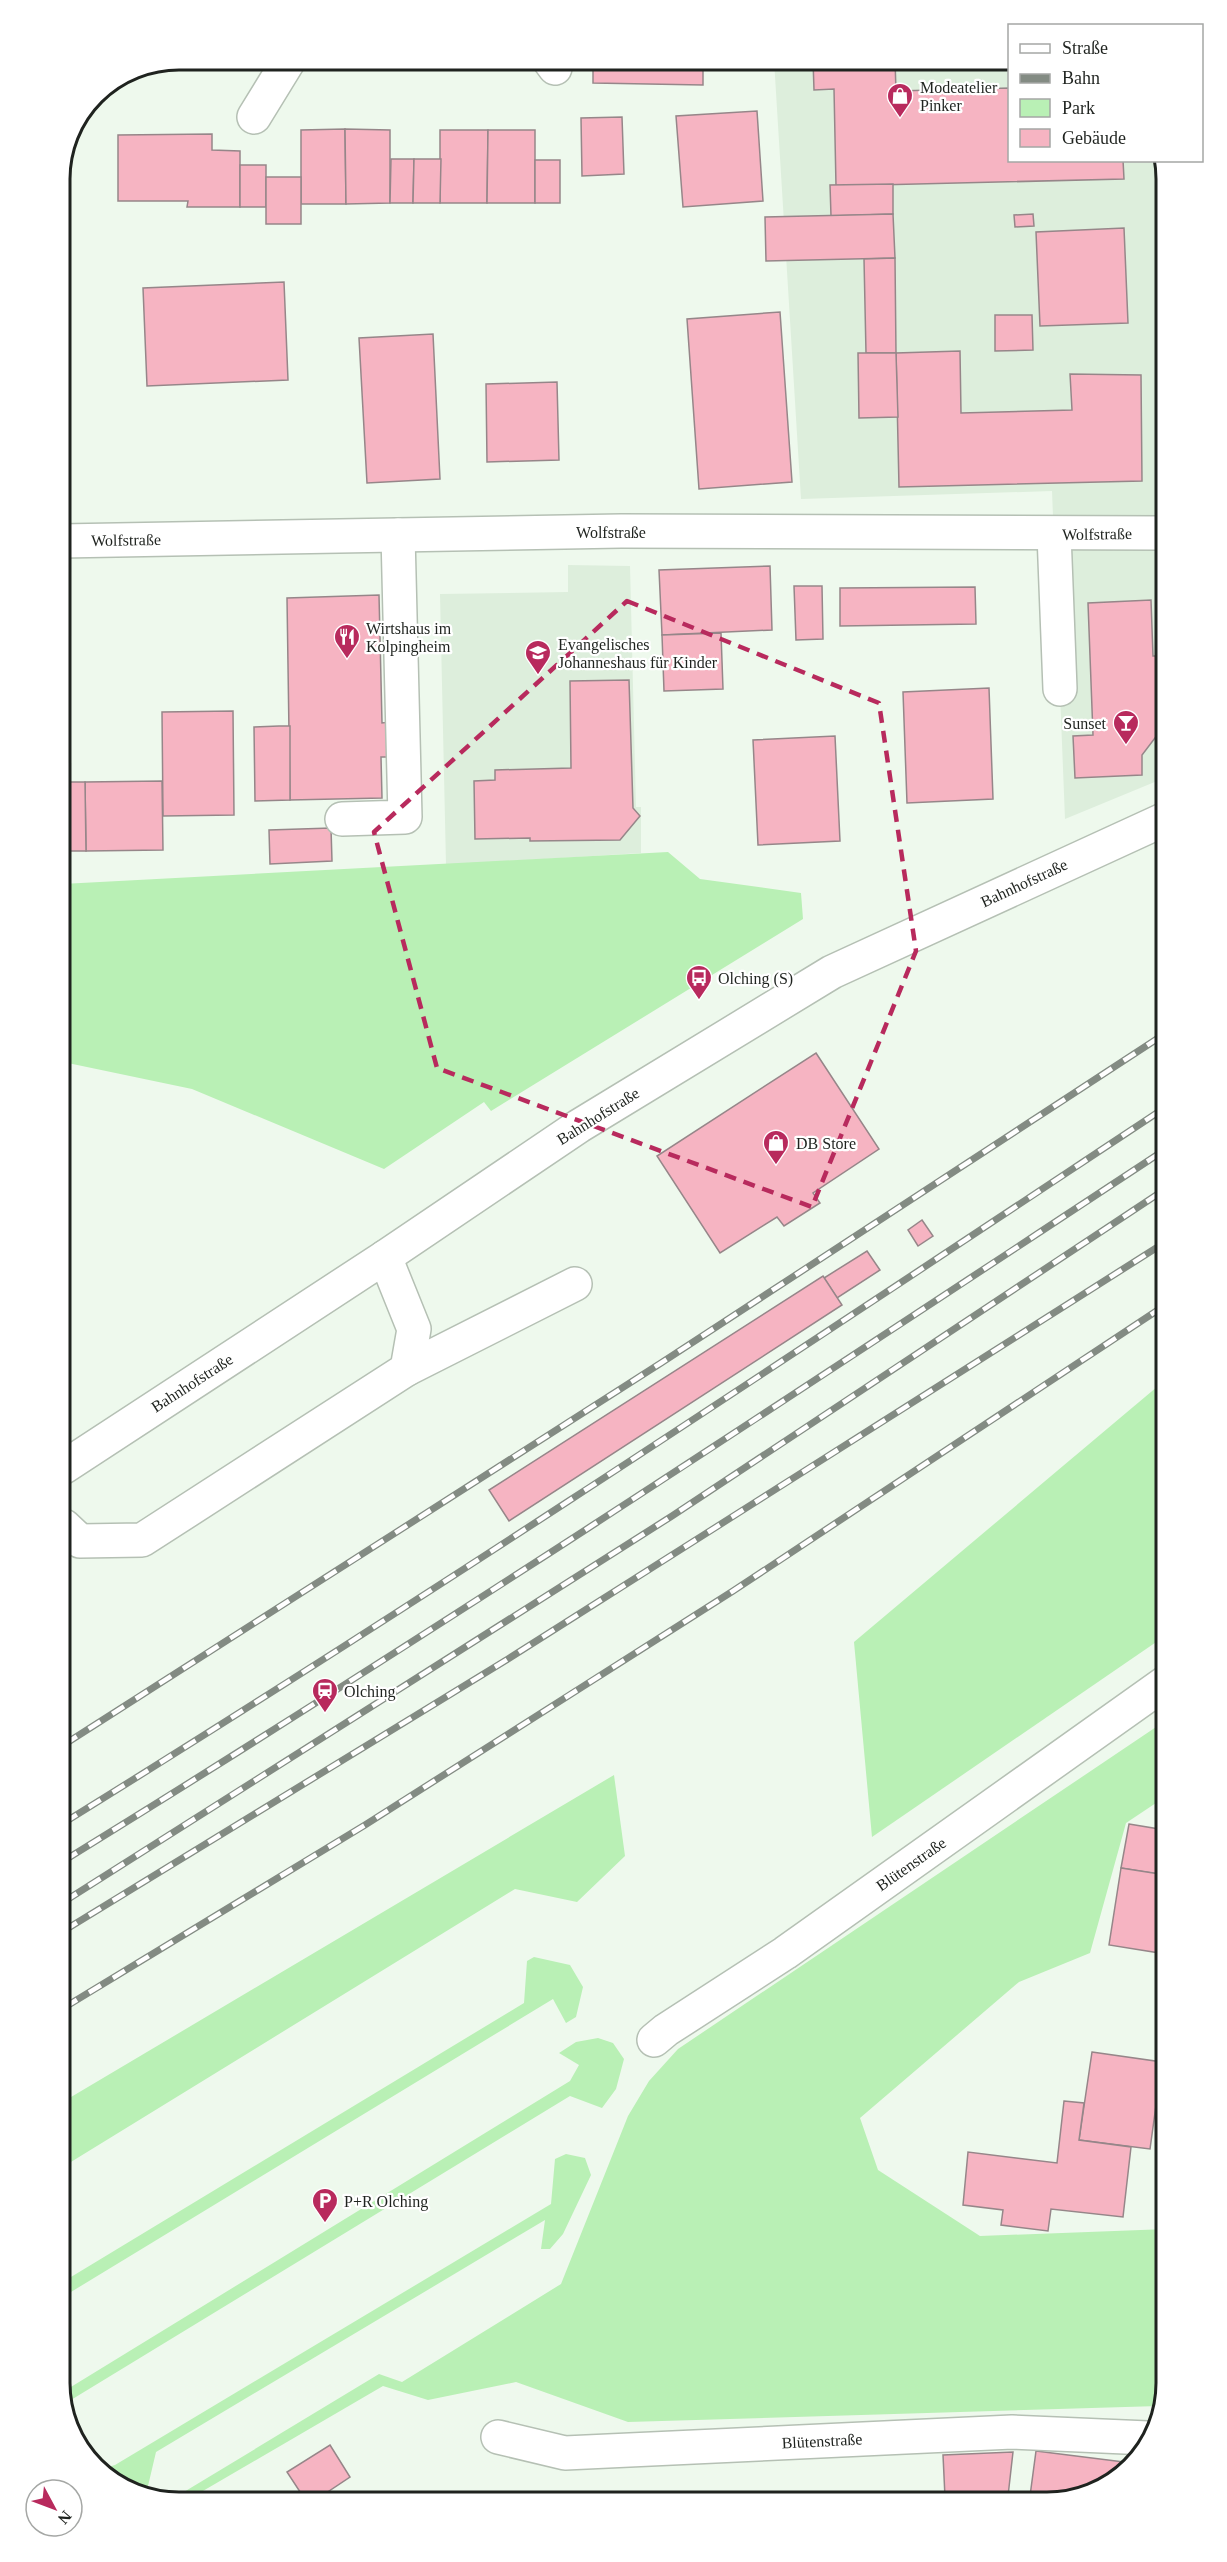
<svg xmlns="http://www.w3.org/2000/svg" width="1227" height="2562" font-family="'Times New Roman',serif">
	<style>
		.built { fill: #ddeedc }
		.green { fill: #b9f0b5 }
		.building { fill: #f6b4c2; stroke: #968689; stroke-width: 1.5 }
		.lines { fill: none; stroke-linecap: round; stroke-linejoin: round }
		.minor-casing { stroke: #b5c0b4; stroke-width: 36 }
		.minor { stroke: #fff; stroke-width: 33 }
		.rail-casing { stroke: #838b83; stroke-width: 7 }
		.rail { stroke: #fff; stroke-width: 4.5; stroke-dasharray: 14; stroke-linecap: butt }
		.marked { fill: none; stroke: #b82a5d; stroke-width: 4.5; stroke-dasharray: 12 8; stroke-linejoin: round }
		.labels { text-anchor: middle; dominant-baseline: central; stroke-width: 4.5; stroke-linejoin: round; paint-order: stroke }
		.poi-label { font-size: 16px; fill: #1f231f; stroke: #fff; text-anchor: start }
		.street-label { font-size: 16px; fill: #1f231f; stroke: #fff }
		.rim { fill: none; stroke: #1f231f; stroke-width: 3 }
	</style>
	<rect width="100%" height="100%" fill="#eef9ed"/>
	<g class="built">
		<path d="M774,60H1009L1010,160L1161,161L1162,779L1065,819L1052,491L801,499Z"/>
		<path d="M568,565L630,566L636,807H641V853L446,865L440,594L568,592Z"/>
	</g>
	<g class="green">
		<path d="M668,852L700,879L801,893L803,919L491,1111L484,1102L384,1169L192,1089L63,1062L62,884Z"/>
		<path d="M1164,1381L1165,1636L872,1837L854,1642Z"/>
		<path d="M1165,1721V1797L1126,1823L1090,1953L1019,1982L860,2118L878,2170L980,2236L1167,2229V2360L1159,2406L628,2422L516,2382L428,2400L383,2386L184,2502L169,2501L379,2374L402,2382L561,2284L628,2116L649,2081L678,2049Z"/>
		<path d="M614,1775L625,1856L577,1902L515,1889L66,2165V2100Z"/>
		<path d="M534,1957L570,1965L583,1987L576,2017L566,2023L553,1999L66,2295V2280L524,2003L527,1961Z"/>
		<path d="M598,2038L613,2043L624,2059L616,2089L602,2108L570,2096L66,2403V2390L570,2081L579,2065L559,2053L576,2042Z"/>
		<path d="M566,2154L585,2158L591,2175L563,2234L550,2249H541L545,2220L156,2452L148,2486L140,2490L107,2478L101,2469L115,2465L551,2204L555,2159Z"/>
	</g>
	<g class="building">
		<path d="M593,60H703V85L593,83Z"/>
		<path d="M813,60H895L896,91L1010,88V160H1123L1124,179L836,186L834,89L814,90Z"/>
		<path d="M757,111L763,201L683,207L676,116Z"/>
		<path d="M622,117L624,174L582,176L581,118Z"/>
		<path d="M345,129L346,204H301V130Z"/>
		<path d="M345,129L390,130V203L346,204Z"/>
		<path d="M440,130H488L487,203H440Z"/>
		<path d="M488,130H535V203H487Z"/>
		<path d="M212,134V150L240,151V207H187L188,201H118V135Z"/>
		<path d="M391,159H414L413,203H390Z"/>
		<path d="M414,159H441L440,203H413Z"/>
		<rect x="535" y="160" width="25" height="43"/>
		<rect x="240" y="165" width="26" height="42"/>
		<rect x="266" y="177" width="35" height="47"/>
		<path d="M893,184V214L831,216L830,185Z"/>
		<path d="M893,214L895,258L766,261L765,217Z"/>
		<path d="M1033,214L1034,226L1015,227L1014,215Z"/>
		<path d="M1124,228L1128,323L1040,326L1036,232Z"/>
		<path d="M895,258L896,353H866L864,259Z"/>
		<path d="M284,282L288,380L147,386L143,288Z"/>
		<path d="M780,312L792,482L699,489L687,319Z"/>
		<path d="M995,315H1032L1033,350L995,351Z"/>
		<path d="M433,334L440,479L367,483L359,338Z"/>
		<path d="M960,351L961,413L1072,410L1070,374L1141,375L1142,481L899,487L896,353Z"/>
		<path d="M858,353H896L898,417L859,418Z"/>
		<path d="M557,382L559,460L487,462L486,384Z"/>
		<path d="M770,566L772,630L662,635L659,570Z"/>
		<path d="M794,586H822L823,639L796,640Z"/>
		<path d="M975,587L976,624L840,626V588Z"/>
		<path d="M379,595L382,723L390,722L391,757H381L382,798L290,800L287,598Z"/>
		<path d="M1151,600L1153,656H1162V734H1158L1142,755V775L1075,778L1073,736L1093,735L1088,603Z"/>
		<path d="M721,633L723,689L664,691L662,635Z"/>
		<path d="M62,636H66L63,719H62Z"/>
		<path d="M629,680L633,808L640,816L620,840L530,841V838L475,839L474,781L495,780V770L571,768L570,681Z"/>
		<path d="M989,688L993,799L907,803L903,692Z"/>
		<path d="M233,711L234,815L163,816L162,712Z"/>
		<path d="M279,726H290V800L255,801L254,727Z"/>
		<path d="M835,736L840,841L758,845L753,740Z"/>
		<path d="M162,781L163,850L86,851L85,782Z"/>
		<path d="M62,782H85L86,851H62Z"/>
		<path d="M331,828L332,861L270,864L269,830Z"/>
		<path d="M816,1053L879,1149L813,1193L820,1203L784,1226L777,1217L720,1253L657,1156Z"/>
		<path d="M922,1220L933,1236L918,1246L908,1230Z"/>
		<path d="M867,1251L880,1270L837,1298L824,1278Z"/>
		<path d="M823,1276L842,1305L509,1521L489,1490Z"/>
		<path d="M1129,1824L1165,1830L1164,1875L1121,1868Z"/>
		<path d="M1121,1868L1166,1875V1954L1109,1945Z"/>
		<path d="M1092,2052L1162,2062L1150,2149L1079,2140Z"/>
		<path d="M1064,2101L1084,2103L1079,2140L1131,2147L1123,2217L1051,2209L1048,2231L1001,2225L1003,2210L963,2205L968,2152L1057,2163Z"/>
		<path d="M330,2445L350,2477L314,2501H306L287,2472Z"/>
		<path d="M1036,2451L1132,2463L1087,2496H1030Z"/>
		<path d="M1013,2452L1008,2496L945,2497L943,2455Z"/>
		<path d="M431,2497L511,2498V2499L431,2500Z"/>
	</g>
	<g class="lines">
		<defs>
			<g id="minor">
				<path d="M549,60L555,68"/>
				<path d="M254,117L289,60"/>
				<path d="M1054,534L1060,689"/>
				<path d="M61,541L621,531L1162,533"/>
				<path d="M342,819L405,817L398,535"/>
				<path d="M407,1369L575,1284"/>
				<path d="M64,1467L385,1257L579,1126L832,972L1163,820"/>
				<path d="M64,1526L80,1541L142,1540L407,1369L414,1329L385,1257"/>
				<path d="M654,2040L666,2030L785,1953L1165,1683"/>
				<path d="M498,2437L565,2453L1012,2432L1148,2438"/>
			</g>
		</defs>
		<use href="#minor" class="minor-casing"/>
		<use href="#minor" class="minor"/>
		<defs>
			<g id="rail">
				<path d="M65,1744L661,1363L1163,1035"/>
				<path d="M65,1822C436,1592 799,1350 1163,1109"/>
				<path d="M65,1860C436,1631 799,1391 1163,1151"/>
				<path d="M65,1901L672,1516L1164,1190"/>
				<path d="M65,1930L508,1659L1164,1243"/>
				<path d="M65,2007L365,1825L733,1591L1164,1306"/>
			</g>
		</defs>
		<use href="#rail" class="rail-casing"/>
		<use href="#rail" class="rail"/>
	</g>
	<path class="marked" d="M627,601L879,703L916,951L812,1207L437,1068L374,832Z"/>
	<defs>
		<symbol id="shop-pin" viewBox="-11 -11 22 30"><path d="M0 17L-7.5 6A9.5 9.5 0 1 1 7.5 6Z" fill="#b82a5d" stroke="#fff"/><path d="M-5-2.5h2.3a2.7 3.5 0 0 1 5.4 0H5L5.5 6h-11ZM-1.5-2.5h3a1.5 2.3 0 0 0-3 0Z" fill="#fff"/></symbol>
		<symbol id="restaurant-pin" viewBox="-11 -11 22 30"><path d="M0 17L-7.5 6A9.5 9.5 0 1 1 7.5 6Z" fill="#b82a5d" stroke="#fff"/><path d="M-5-6h1v4h1v-4h1v4h1v-4h1v5L-1.5 .5V6h-2V.5L-5-1ZM5-6V6H3V1.5H1.5Q1.5-4 5-6Z" fill="#fff"/></symbol>
		<symbol id="school-pin" viewBox="-11 -11 22 30"><path d="M0 17L-7.5 6A9.5 9.5 0 1 1 7.5 6Z" fill="#b82a5d" stroke="#fff"/><path d="M0-5L7-2L0 1L-7-2ZM-4 1L0 2.5L4 1V4Q0 6-4 4Z" fill="#fff"/></symbol>
		<symbol id="bar-pin" viewBox="-11 -11 22 30"><path d="M0 17L-7.5 6A9.5 9.5 0 1 1 7.5 6Z" fill="#b82a5d" stroke="#fff"/><path d="M-6-5H6L.8 .8V4.5H3.5V6h-7V4.5H-.8V.8Z" fill="#fff"/></symbol>
		<symbol id="bus-pin" viewBox="-11 -11 22 30"><path d="M0 17L-7.5 6A9.5 9.5 0 1 1 7.5 6Z" fill="#b82a5d" stroke="#fff"/><path d="M-5-6H5V4H4V6H2V4H-2V6H-4V4H-5ZM-3.5-4V0h7V-4ZM-3.5 1.2v1.5H-2V1.2ZM2 1.2v1.5H3.5V1.2Z" fill="#fff"/></symbol>
		<symbol id="station-pin" viewBox="-11 -11 22 30"><path d="M0 17L-7.5 6A9.5 9.5 0 1 1 7.5 6Z" fill="#b82a5d" stroke="#fff"/><path d="M-3-6H3Q5-6 5-4V2Q5 4 3 4L4.5 6H3L1.5 4h-3L-3 6H-4.5L-3 4Q-5 4-5 2V-4Q-5-6-3-6ZM-3.5-4v3h7v-3ZM-3.5 1v1.5H-2V1ZM2 1v1.5H3.5V1Z" fill="#fff"/></symbol>
		<symbol id="parking-pin" viewBox="-11 -11 22 30"><path d="M0 17L-7.5 6A9.5 9.5 0 1 1 7.5 6Z" fill="#b82a5d" stroke="#fff"/><path d="M-3.5-5.5H1a3.5 3.5 0 0 1 0 7H-1V5.5H-3.5ZM-1-3.4V-.6H.8a1.4 1.4 0 0 0 0-2.8Z" fill="#fff"/></symbol>
	</defs>
	<g fill-rule="evenodd">
		<use href="#shop-pin" x="885" y="81" width="30" height="40"/>
		<use href="#restaurant-pin" x="332" y="622" width="30" height="40"/>
		<use href="#school-pin" x="523" y="638" width="30" height="40"/>
		<use href="#bar-pin" x="1111" y="708" width="30" height="40"/>
		<use href="#bus-pin" x="684" y="963" width="30" height="40"/>
		<use href="#shop-pin" x="761" y="1128" width="30" height="40"/>
		<use href="#station-pin" x="310" y="1676" width="30" height="40"/>
		<use href="#parking-pin" x="310" y="2186" width="30" height="40"/>
	</g>
	<g class="labels">
		<g class="poi-label">
			<text x="920" y="87">Modeatelier<tspan x="920" dy="18">Pinker</tspan></text>
			<text x="366" y="628">Wirtshaus im<tspan x="366" dy="18">Kolpingheim</tspan></text>
			<text x="558" y="644">Evangelisches<tspan x="558" dy="18">Johanneshaus für Kinder</tspan></text>
			<text x="1106" y="723" text-anchor="end">Sunset</text>
			<text x="718" y="978">Olching (S)</text>
			<text x="796" y="1143">DB Store</text>
			<text x="344" y="1691">Olching</text>
			<text x="344" y="2201">P+R Olching</text>
		</g>
		<g class="street-label">
			<text x="611" y="532">Wolfstraße</text>
			<text transform="translate(1097 534) rotate(-1)">Wolfstraße</text>
			<text transform="translate(126 540) rotate(-1)">Wolfstraße</text>
			<text transform="translate(1024 883) rotate(-25)">Bahnhofstraße</text>
			<text transform="translate(598 1116) rotate(-32)">Bahnhofstraße</text>
			<text transform="translate(192 1383) rotate(-33)">Bahnhofstraße</text>
			<text transform="translate(911 1864) rotate(-35)">Blütenstraße</text>
			<text transform="translate(822 2441) rotate(-3)">Blütenstraße</text>
		</g>
	</g>
	<path d="M0 0H1227V2562H0ZM179 70H1047A109 109 0 0 1 1156 179V2383A109 109 0 0 1 1047 2492H179A109 109 0 0 1 70 2383V179A109 109 0 0 1 179 70Z" fill="#fff" fill-rule="evenodd"/>
	<path class="rim" d="M179 70H1047A109 109 0 0 1 1156 179V2383A109 109 0 0 1 1047 2492H179A109 109 0 0 1 70 2383V179A109 109 0 0 1 179 70Z"/>
	<rect x="1008" y="24" width="195" height="138" fill="#ffffff" stroke="#a5a7a5" stroke-width="1.5"/>
	<rect x="1020" y="44" width="30" height="9" fill="#ffffff" stroke="#a5a7a5" stroke-width="1.5"/>
	<text x="1062" y="54" font-size="18" fill="#1f231f">Straße</text>
	<rect x="1020" y="74" width="30" height="9" fill="#838b83" stroke="#a5a7a5" stroke-width="1.5"/>
	<text x="1062" y="84" font-size="18" fill="#1f231f">Bahn</text>
	<rect x="1020" y="99" width="30" height="18" fill="#b9f0b5" stroke="#a5a7a5" stroke-width="1.5"/>
	<text x="1062" y="114" font-size="18" fill="#1f231f">Park</text>
	<rect x="1020" y="129" width="30" height="18" fill="#f6b4c2" stroke="#a5a7a5" stroke-width="1.5"/>
	<text x="1062" y="144" font-size="18" fill="#1f231f">Gebäude</text>
	<g transform="translate(54 2508) rotate(131)"><circle r="28" fill="#ffffff" stroke="#a5a7a5" stroke-width="1.5"/>
	<path d="M0-4.5L10 22L0 15L-10 22Z" fill="#b82a5d"/>
	<text y="-9" font-size="16" font-weight="bold" text-anchor="middle" fill="#1f231f">N</text>
	</g>
</svg>
